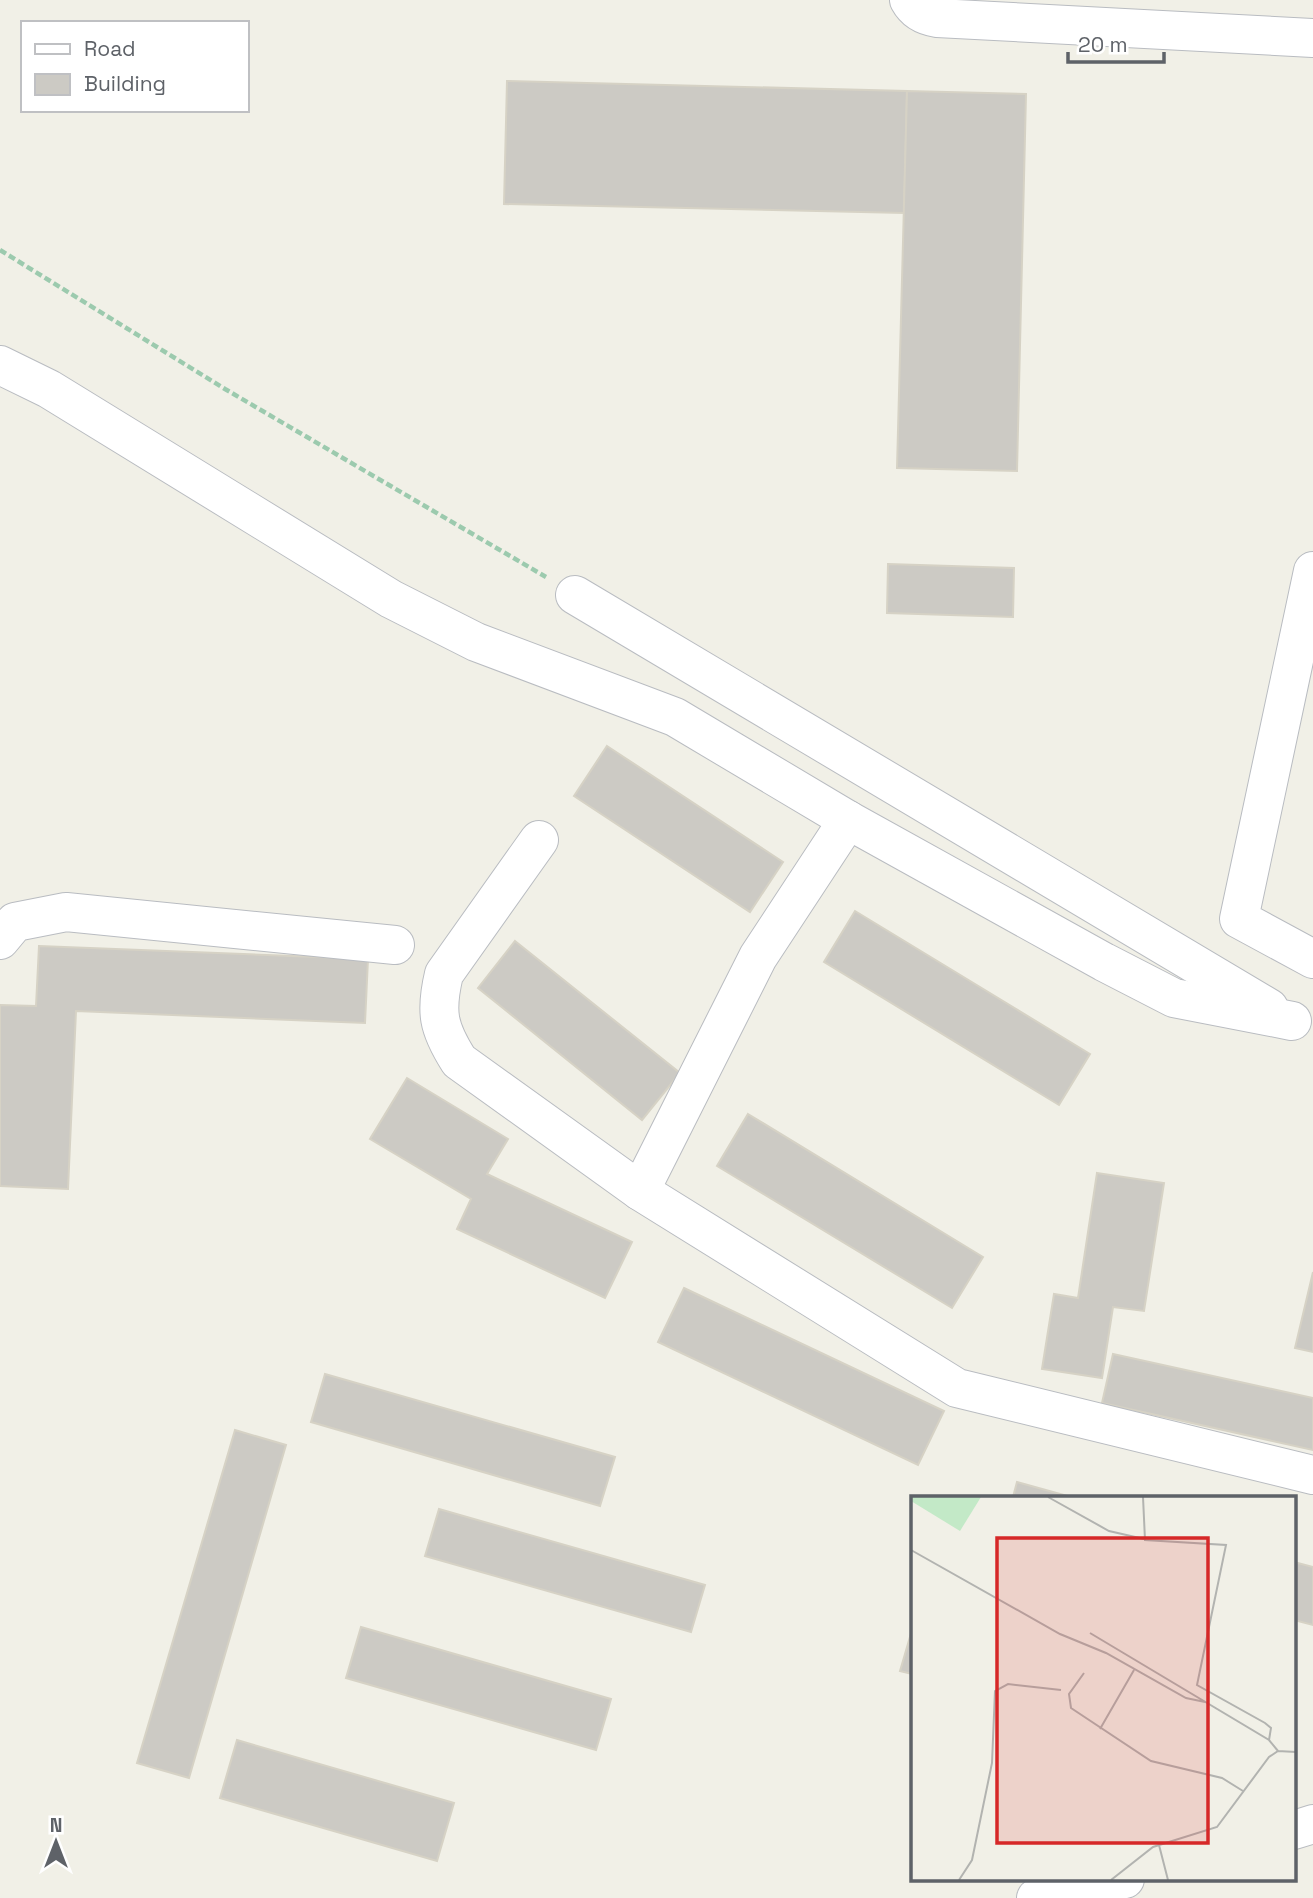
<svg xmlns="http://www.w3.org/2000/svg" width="1313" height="1898" font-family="'Space Grotesk',sans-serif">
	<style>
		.building { fill: #cccac4; stroke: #d6d2c5; stroke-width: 2 }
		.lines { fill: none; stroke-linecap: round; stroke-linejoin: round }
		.minor-casing { stroke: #b9bcc1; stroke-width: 40 }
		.path { stroke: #9ccaae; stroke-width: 4.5; stroke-dasharray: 7 3.5; stroke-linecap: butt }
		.minor { stroke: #fff; stroke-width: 38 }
		.inset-road { fill: none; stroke: #b2b3b0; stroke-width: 2 }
		.view { fill: #d62828; fill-opacity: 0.15; stroke: #d62828; stroke-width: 3.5 }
		.inset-edge { fill: none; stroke: #5e6268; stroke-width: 3.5 }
	</style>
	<rect width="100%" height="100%" fill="#f1f0e7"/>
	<g class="building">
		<path d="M507,81L907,91L904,213L504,204Z"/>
		<path d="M907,91L1026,94L1017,471L897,468Z"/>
		<path d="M888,564L1014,568L1013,617L887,613Z"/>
		<path d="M607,746L783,862L750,912L574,796Z"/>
		<path d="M855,911L1090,1054L1059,1105L824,962Z"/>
		<path d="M515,941L680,1073L642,1120L478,988Z"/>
		<path d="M39,946L368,959L365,1023L76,1011L68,1189L0,1186V1005L36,1006Z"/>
		<path d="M407,1078L508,1139L487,1174L632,1242L605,1298L457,1229L471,1199L370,1139Z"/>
		<path d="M748,1114L983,1257L952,1308L717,1166Z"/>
		<path d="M1097,1173L1164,1183L1144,1311L1113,1307L1102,1378L1042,1369L1054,1294L1078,1298Z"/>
		<path d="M1313,1272V1352L1295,1348Z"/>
		<path d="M684,1288L944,1411L918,1465L658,1342Z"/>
		<path d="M1113,1354L1313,1398V1450L1102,1403Z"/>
		<path d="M325,1374L615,1457L600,1506L311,1422Z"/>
		<path d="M235,1430L286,1445L189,1778L137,1763Z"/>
		<path d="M1017,1482L1071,1497H1013Z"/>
		<path d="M439,1509L705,1585L691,1632L425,1556Z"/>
		<path d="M1294,1562L1313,1567V1625L1294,1620Z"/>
		<path d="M361,1627L611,1699L596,1750L346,1678Z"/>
		<path d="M912,1630V1674L900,1671Z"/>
		<path d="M237,1740L454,1803L437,1861L220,1798Z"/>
	</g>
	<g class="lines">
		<defs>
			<g id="minor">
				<path d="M909,0C915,11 924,16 937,18L1313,38"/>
				<path d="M0,365L49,389L391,599L476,642L675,717L848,820L1104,962L1174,998L1292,1021"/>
				<path d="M1313,571L1239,919L1313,959"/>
				<path d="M575,595L1269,1008"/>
				<path d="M539,840L444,974C435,1012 438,1028 459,1061L640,1191L957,1388L1313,1475"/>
				<path d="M0,940L15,922L66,912L395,945"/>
				<path d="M640,1191L758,957L848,820"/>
				<path d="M1294,1830L1313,1824"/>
				<path d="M1036,1898L1125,1879"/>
			</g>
		</defs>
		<use href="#minor" class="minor-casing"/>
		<path class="path" d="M0,250L225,389L546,577"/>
		<use href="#minor" class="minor"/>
	</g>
	<g transform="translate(911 1496)">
		<rect width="385" height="385" fill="#f1f0e7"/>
		<path d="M0,1H70L49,35L0,5Z" fill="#c3e9c7"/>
		<path class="inset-road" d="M137,1L198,35L233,43M232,1L234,44L315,49L286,189L354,227L360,232L358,244M0,54L149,138L195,157L275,202L294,206M179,137L358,244L367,255M173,177L158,198L160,212L240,265L311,282L332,295M189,233L223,174M248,349L257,384M48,384L61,364L81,267L84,195L97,188L150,194M200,384L242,351L306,331L358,261L367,255L385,256"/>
		<path class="view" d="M86,42H297V347H86Z"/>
		<rect width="385" height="385" class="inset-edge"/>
	</g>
	<rect x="21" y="21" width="228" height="91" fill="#ffffff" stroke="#bfc0c3" stroke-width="2"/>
	<rect x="35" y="44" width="35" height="10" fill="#ffffff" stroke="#bfc0c3" stroke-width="2"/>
	<text x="84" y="56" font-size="21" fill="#5e6268">Road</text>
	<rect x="35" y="74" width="35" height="21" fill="#cccac4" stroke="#bfc0c3" stroke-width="2"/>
	<text x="84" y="91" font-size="21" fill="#5e6268">Building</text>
	<g transform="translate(56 1842)" stroke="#ffffff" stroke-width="5" paint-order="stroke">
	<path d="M0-5L12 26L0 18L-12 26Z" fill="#5e6268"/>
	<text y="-10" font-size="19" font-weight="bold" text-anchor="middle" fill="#5e6268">N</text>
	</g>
	<path d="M1068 52v10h96v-10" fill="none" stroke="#5e6268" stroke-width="3.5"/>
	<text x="1078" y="52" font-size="21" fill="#5e6268" stroke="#ffffff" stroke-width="5" paint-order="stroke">20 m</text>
</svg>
